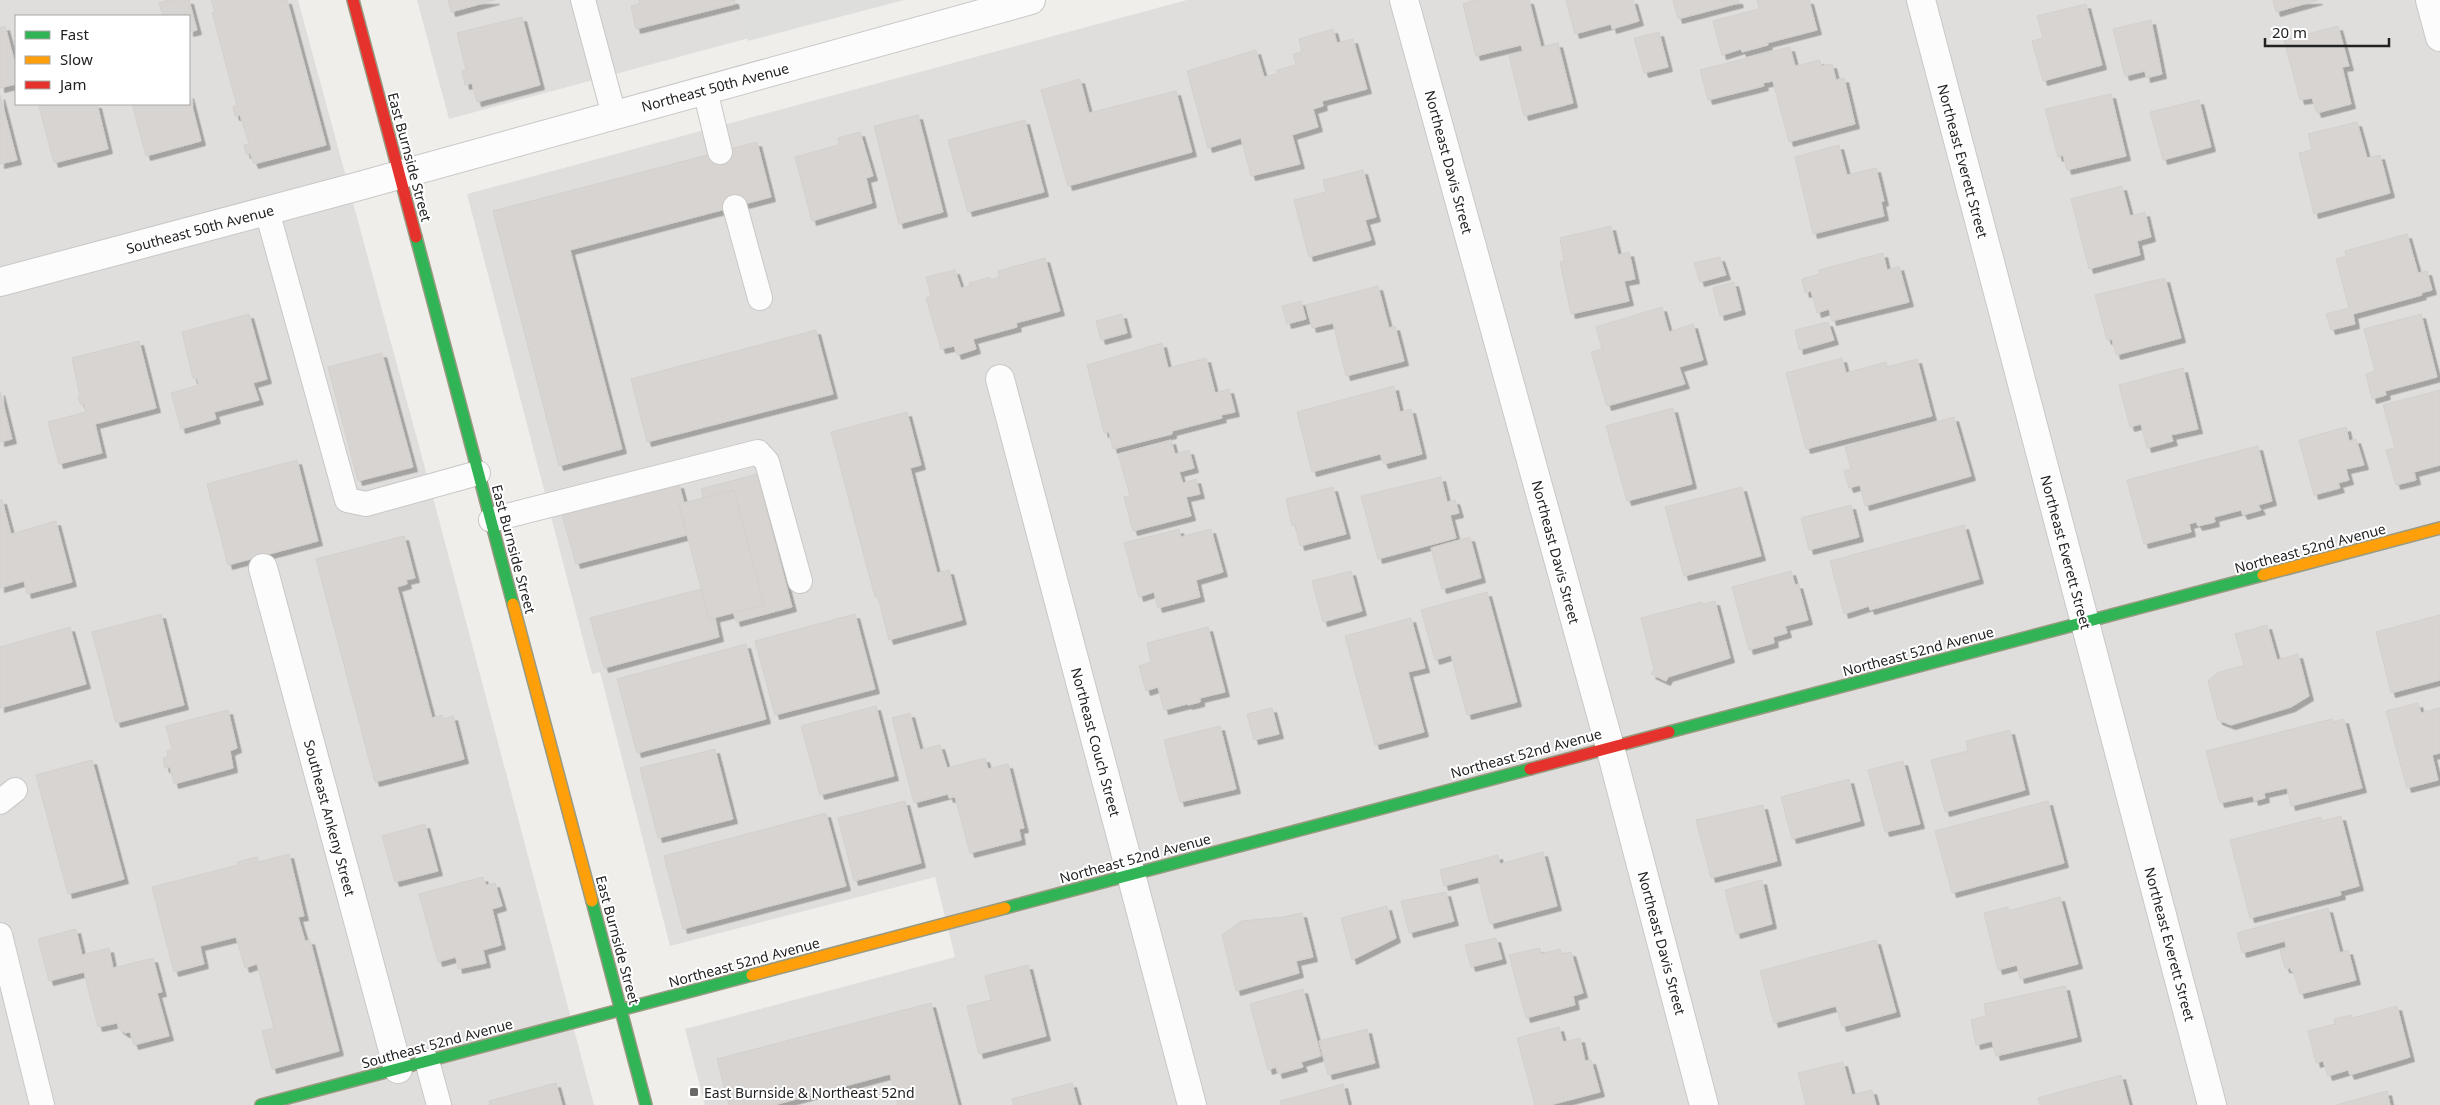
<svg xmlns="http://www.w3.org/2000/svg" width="2440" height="1105" font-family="'Noto Sans',sans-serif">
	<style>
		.residential { fill: #dfdedc; fill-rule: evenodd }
		.religious { fill: #dededc }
		.building { fill: #d7d4d2; stroke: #d3d0cc; filter: url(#shadow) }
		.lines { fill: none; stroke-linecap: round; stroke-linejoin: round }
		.lane-casing { stroke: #c9c8c7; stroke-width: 26 }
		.street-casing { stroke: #c9c8c7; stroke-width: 30 }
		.fast-casing { stroke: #999a82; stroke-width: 14 }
		.slow-casing { stroke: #999a82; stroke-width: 14 }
		.jam-casing { stroke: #999a82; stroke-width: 14 }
		.lane { stroke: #fdfcfc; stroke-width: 24 }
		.street { stroke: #fdfcfc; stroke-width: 28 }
		.fast { stroke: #30b455; stroke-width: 11 }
		.slow { stroke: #ff9f0a; stroke-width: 11 }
		.jam { stroke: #e5322d; stroke-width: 11 }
		.poi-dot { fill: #6a6968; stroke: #fff; stroke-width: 2 }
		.labels { text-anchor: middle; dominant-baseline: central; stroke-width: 4; stroke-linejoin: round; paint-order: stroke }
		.street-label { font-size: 14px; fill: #222; stroke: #fff }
		.poi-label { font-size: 14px; fill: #222; stroke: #fff; text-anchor: start }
	</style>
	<defs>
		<filter id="shadow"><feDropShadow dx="4.5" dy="4.5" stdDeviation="0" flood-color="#0004"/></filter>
	</defs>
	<rect width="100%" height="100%" fill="#f0eeeb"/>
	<g class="residential">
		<path d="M0,0H298L438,516L594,1105H0ZM16,16H189V104H16Z"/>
		<path d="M417,0H739L749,38L449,119Z"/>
		<path d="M1187,0H2440V1105H705L685,1029L955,957L935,877L670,946L600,672L592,674L467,194Z"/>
	</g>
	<path class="religious" d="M737,0H904L748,41Z"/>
	<g class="building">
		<path d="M169,0H189L197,30L189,32V16H163L159,3Z"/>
		<path d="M211,0H287L326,145L254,164L250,153L246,154L244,145L249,144L240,115L235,116L233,107L237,106L212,12H215Z"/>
		<path d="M448,0H495L451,12Z"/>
		<path d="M639,0H734L735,4L636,29L631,6L639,4Z"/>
		<path d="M1475,0H1529L1541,47L1558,43L1573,103L1524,116L1509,56L1523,52L1521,45L1476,56L1463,4Z"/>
		<path d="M1566,0H1633L1639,21L1612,29L1611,24L1575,34Z"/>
		<path d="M1673,0H1738L1739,3L1678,19Z"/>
		<path d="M1757,0H1809L1817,30L1767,43L1768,45L1742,52L1741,49L1722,55L1713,21L1759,9Z"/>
		<path d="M2273,0H2318L2276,12Z"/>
		<path d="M2086,4L2102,65L2043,81L2032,41L2043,38L2037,16Z"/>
		<path d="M522,17L540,85L477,102L472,83L465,85L462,71L466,70L457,33Z"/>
		<path d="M2151,20L2162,74L2146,78L2145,71L2125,76L2113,29Z"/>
		<path d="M5,26L16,67V84L0,88V28Z"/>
		<path d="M2338,26L2349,66L2342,67L2351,104L2317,113L2312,98L2300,100L2284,40Z"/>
		<path d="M1333,29L1337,43L1353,39L1367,89L1322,101L1323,106L1313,109L1318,127L1292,135L1300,164L1251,176L1241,138L1208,148L1187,71L1256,50L1264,77L1277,74V70L1296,65L1293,54L1302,52L1299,39Z"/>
		<path d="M1659,32L1668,67L1644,73L1634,38Z"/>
		<path d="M1790,47L1795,66L1820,60L1821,66L1832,64L1836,80L1844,78L1855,124L1789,142L1773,81L1763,83L1764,86L1708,100L1700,70Z"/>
		<path d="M1080,79L1089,113L1176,91L1192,152L1068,186L1041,90Z"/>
		<path d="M189,94L201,141L146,156L132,104H189Z"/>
		<path d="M2111,94L2126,156L2067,170L2063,155L2058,157L2045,109Z"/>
		<path d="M0,95L17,160L0,164Z"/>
		<path d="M2199,100L2211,147L2163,160L2150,112Z"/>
		<path d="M49,104H97L108,149L54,163L39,106Z"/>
		<path d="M918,115L943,212L899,224L874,126Z"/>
		<path d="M1025,120L1044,192L968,212L948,140Z"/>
		<path d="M2357,122L2367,158L2380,155L2390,193L2314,214L2299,153L2312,150L2308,134Z"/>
		<path d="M860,132L873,176L866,178L872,203L812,221L795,157L839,145L838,138Z"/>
		<path d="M757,142L771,197L570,250L622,449L559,466L493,211Z"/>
		<path d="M1839,145L1847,175L1876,168L1884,201L1881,202L1884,216L1813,234L1795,157Z"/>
		<path d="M1363,170L1376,217L1365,220L1371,240L1309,257L1294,200L1326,192L1323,180Z"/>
		<path d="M2122,186L2130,216L2145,212L2151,237L2137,241L2140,255L2089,269L2071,199Z"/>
		<path d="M1611,226L1618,255L1629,252L1635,279L1624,281L1629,301L1571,314L1560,262L1564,261L1560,238Z"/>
		<path d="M2407,234L2418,273L2427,271L2432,290L2421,293L2422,295L2353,314L2355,324L2331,330L2326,314L2349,308L2336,259L2346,256L2345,251Z"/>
		<path d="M1883,253L1887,270L1899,266L1909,302L1832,321L1829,309L1817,313L1811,291L1805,293L1802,279L1820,274L1819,270Z"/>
		<path d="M1720,257L1726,275L1700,282L1694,263Z"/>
		<path d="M1045,258L1060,311L1016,323L1017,327L973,339L976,349L957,355L954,346L941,349L926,298L931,296L926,277L955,270L961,288L970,286L969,283L990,277L991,280L999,277L998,271Z"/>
		<path d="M2165,278L2181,338L2116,355L2112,339L2107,340L2095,295Z"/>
		<path d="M1734,282L1741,310L1720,316L1713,288Z"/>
		<path d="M1378,286L1389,328L1395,326L1404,361L1346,376L1333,323L1312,328L1306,305Z"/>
		<path d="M1301,301L1306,319L1287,324L1282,306Z"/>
		<path d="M1662,307L1669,332L1693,324L1703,360L1679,367L1685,384L1607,406L1591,352L1602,349L1596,327Z"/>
		<path d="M249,314L267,379L253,383L259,400L214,412L216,419L181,429L171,393L199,385L197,378L193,379L182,332Z"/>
		<path d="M1122,314L1127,333L1101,340L1096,321Z"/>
		<path d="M2421,314L2437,377L2385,391L2386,395L2372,399L2366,374L2375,371L2364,329Z"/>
		<path d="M1828,322L1834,340L1799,350L1795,330Z"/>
		<path d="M816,330L833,394L647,442L631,379Z"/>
		<path d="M139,341L156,408L95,424L102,453L59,464L48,422L86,412L84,404L81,405L78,398L80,397L72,358Z"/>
		<path d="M1162,343L1168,368L1206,358L1215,393L1229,389L1235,412L1221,415L1222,418L1172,431V434L1113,449L1109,432L1104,433L1087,365Z"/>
		<path d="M382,353L413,467L358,481L328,367Z"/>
		<path d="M1842,358L1846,373L1886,362L1887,367L1917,359L1932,416L1806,449L1786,373Z"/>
		<path d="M2183,368L2198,429L2171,435L2173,441L2147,448L2141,424L2130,427L2119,385Z"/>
		<path d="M1394,386L1400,412L1411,409L1422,454L1384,464L1380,454L1312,472L1297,412Z"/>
		<path d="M2440,390V465L2414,472L2416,480L2396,485L2386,450L2395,448L2383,405Z"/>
		<path d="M0,391L12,439L0,442Z"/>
		<path d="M1673,408L1692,484L1627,501L1606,426Z"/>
		<path d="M907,412L921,465L910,468L937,573L949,570L962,620L889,640L878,597H875L831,432Z"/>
		<path d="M1954,417L1971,476L1865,506L1860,485L1849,488L1844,471L1851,469L1845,447Z"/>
		<path d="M2346,427L2349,441L2356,439L2364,465L2346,469L2349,480L2338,483L2340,488L2314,495L2299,440Z"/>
		<path d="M1171,440L1175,454L1189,450L1194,468L1179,472L1183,483L1196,479L1200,494L1186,497L1191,516L1133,531L1124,497L1130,496L1118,454Z"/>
		<path d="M2258,446L2272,501L2258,505L2261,510L2243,515L2241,510L2214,517L2215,522L2198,526L2196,522L2189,524L2191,532L2144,544L2127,480Z"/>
		<path d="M297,460L318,541L228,565L207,484Z"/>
		<path d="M757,474L792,607L736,622L701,489Z"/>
		<path d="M1441,477L1447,502L1455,500L1459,513L1450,515L1456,538L1378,559L1361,496Z"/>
		<path d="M679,484L684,503L679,504L687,535L576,564L562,515Z"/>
		<path d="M1333,487L1346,534L1300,546L1295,524L1292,526L1286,499Z"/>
		<path d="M1742,487L1761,556L1684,576L1665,507Z"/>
		<path d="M734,490L764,605L709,619L679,504Z"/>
		<path d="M0,500H2L11,534L56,521L72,582L27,594L24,581L0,588Z"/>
		<path d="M1851,505L1859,537L1809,550L1801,518Z"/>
		<path d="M1964,525L1979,579L1870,610L1869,606L1844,614L1830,561Z"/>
		<path d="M1179,529L1181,537L1211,529L1223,572L1196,580L1200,597L1158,608L1154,592L1139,597L1124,543Z"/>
		<path d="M404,536L415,578L406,580L407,584L397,587L432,718L442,715L444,719L453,716L464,759L375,782L316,559Z"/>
		<path d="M1470,537L1481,578L1442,589L1431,548Z"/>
		<path d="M1351,571L1362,611L1323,622L1312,581Z"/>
		<path d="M1791,571L1795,585L1798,584L1808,620L1785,626L1787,633L1773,637L1774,643L1749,650L1732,587Z"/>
		<path d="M701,589L709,619L715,618L719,637L604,668L590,618Z"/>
		<path d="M1487,592L1517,702L1467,715L1451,655L1435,660L1421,610Z"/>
		<path d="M1715,601L1730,658L1668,677L1666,681L1651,674L1654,669L1641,618L1702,602L1703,604Z"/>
		<path d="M161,614L184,705L116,723L92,632Z"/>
		<path d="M855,614L875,689L775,715L755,641Z"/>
		<path d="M2440,615V680L2391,693L2376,632Z"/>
		<path d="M1411,618L1425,668L1408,672L1424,732L1375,745L1345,636Z"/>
		<path d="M2267,625L2277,660L2298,654L2309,696L2291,707L2231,725L2218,720L2208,681L2217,673L2244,665L2235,634Z"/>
		<path d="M70,627L86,684L0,708V647Z"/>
		<path d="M1208,627L1225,692L1200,698V702L1188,705L1187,704L1164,710L1158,687L1146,691L1139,666L1151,662L1147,643Z"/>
		<path d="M746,644L766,719L637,753L617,679Z"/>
		<path d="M2418,703L2421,713L2440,708V753L2432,755L2438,780L2407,788L2386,711Z"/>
		<path d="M876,706L894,776L820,795L801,726Z"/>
		<path d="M1272,708L1279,734L1254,740L1247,714Z"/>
		<path d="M228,710L237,748L230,751L233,768L174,784L170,767L165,768L163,758L168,756L167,751L172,749L166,726Z"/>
		<path d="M910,713L920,750L940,745L947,768L985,758L988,769L1008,764L1024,828L1019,829L1021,840L970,853L955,797L949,798L948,794L914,803L892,718Z"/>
		<path d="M2332,719V722L2344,719L2362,788L2291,806L2287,788L2264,793L2265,798L2254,801L2253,796L2220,803L2206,751Z"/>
		<path d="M1220,726L1236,789L1180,802L1164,740Z"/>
		<path d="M2010,730L2025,790L1945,812L1931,760L1968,751L1966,741Z"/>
		<path d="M715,749L733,819L658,838L640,768Z"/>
		<path d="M92,760L124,879L68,894L36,775Z"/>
		<path d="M1903,761L1920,824L1885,832L1868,770Z"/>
		<path d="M1849,779L1860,821L1792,839L1781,797Z"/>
		<path d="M905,801L921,863L854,881L838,818Z"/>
		<path d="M2048,801L2064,863L1952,893L1935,831Z"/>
		<path d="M1763,805L1777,861L1711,878L1696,820Z"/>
		<path d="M826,813L846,886L683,929L664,856Z"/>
		<path d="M2341,816L2359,886L2340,891L2341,895L2250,918L2230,840L2321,817L2322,821Z"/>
		<path d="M425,824L438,871L395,882L382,836Z"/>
		<path d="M1543,852L1557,906L1490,924L1478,877L1444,886L1440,870L1498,855L1500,864Z"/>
		<path d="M289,854L304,916L298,917L305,941L310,940L339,1051L272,1069L262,1031L274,1028L257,964L245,968L236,937L200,946L204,964L174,972L152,887L238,865L237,862L257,857L258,862Z"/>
		<path d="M483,877L486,885L495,883L502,906L492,909L501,945L483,950L486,963L458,969L456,957L438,962L419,894Z"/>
		<path d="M1762,880L1772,924L1736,934L1725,890Z"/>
		<path d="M1446,892L1454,921L1409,933L1401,901Z"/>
		<path d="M2060,897L2078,964L2020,979L2017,965L1998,970L1984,913L2008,907V911Z"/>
		<path d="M1387,906L1396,938L1352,960L1341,918Z"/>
		<path d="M2328,908L2340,953L2348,950L2356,980L2300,994L2293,971H2291L2290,968H2285L2280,950L2286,948L2285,941L2242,953L2237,933Z"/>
		<path d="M1302,913L1313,957L1296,961L1299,973L1236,991L1222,935L1241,921L1284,917Z"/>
		<path d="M76,929L82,955L109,948L113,968L153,958L162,992L157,993L169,1036L134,1045L130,1032L125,1033L119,1029L117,1023L98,1027L84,972L49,981L38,939Z"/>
		<path d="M1496,938L1502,959L1471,967L1465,945Z"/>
		<path d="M1876,940L1896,1012L1842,1027L1836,1006L1774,1023L1760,971Z"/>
		<path d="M1540,948L1541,954L1560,949L1561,954L1571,952L1583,993L1573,996L1575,1005L1526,1018L1509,955Z"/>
		<path d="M1028,965L1046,1036L979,1054L967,1006L991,1000L985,976Z"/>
		<path d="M2065,986L2077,1037L1996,1056L1992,1041L1976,1045L1971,1020L1986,1016L1984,1004Z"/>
		<path d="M1303,989L1321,1056L1301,1062L1303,1067L1278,1074L1276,1067L1268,1070L1250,1004Z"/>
		<path d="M931,1003L958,1105H898L890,1074L774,1105H729L717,1059Z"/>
		<path d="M2397,1006L2410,1057L2350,1075L2348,1070L2328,1076L2323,1061L2316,1063L2308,1031L2335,1024L2334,1019L2351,1015L2352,1018Z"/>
		<path d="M1559,1027L1563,1042L1580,1038L1585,1061L1591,1060L1600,1092L1550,1105H1535L1517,1038Z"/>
		<path d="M1367,1029L1375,1063L1328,1075L1319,1041Z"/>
		<path d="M1843,1062L1852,1095L1872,1090L1876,1105H1806L1798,1073Z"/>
		<path d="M2121,1075L2129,1105H2040L2038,1098Z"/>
		<path d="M556,1083L562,1105H490L489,1101Z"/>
		<path d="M1072,1083L1078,1105H1014L1012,1099Z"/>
		<path d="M1343,1084L1348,1105H1281L1280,1101Z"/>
		<path d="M2387,1091L2390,1105H2336Z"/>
	</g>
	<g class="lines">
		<defs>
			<g id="lane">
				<path d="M583,0L614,115"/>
				<path d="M705,90L720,152"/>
				<path d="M735,207L760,298"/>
				<path d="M267,211L347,500L366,504L478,473"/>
				<path d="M491,520L758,452L767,462L800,581"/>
				<path d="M0,802L15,790"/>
				<path d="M0,935L42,1105"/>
				<path d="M427,1061L439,1105"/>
			</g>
			<g id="street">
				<path d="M1404,0L1610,747L1704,1105"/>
				<path d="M1921,0L2212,1105"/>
				<path d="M2430,0L2440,37"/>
				<path d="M0,282L352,188L1031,0"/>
				<path d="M1000,379L1192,1105"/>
				<path d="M263,568L398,1069"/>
			</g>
			<g id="fast">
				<path d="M416,237L513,604"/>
				<path d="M1669,732L2263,575"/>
				<path d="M592,901L646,1105"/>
				<path d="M1005,908L1530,769"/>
				<path d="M261,1105L752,975"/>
			</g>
			<g id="slow">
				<path d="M2263,575L2440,528"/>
				<path d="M513,604L592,901"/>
				<path d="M752,975L1005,908"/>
			</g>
			<g id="jam">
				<path d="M353,0L416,237"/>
				<path d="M1530,769L1669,732"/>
			</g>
		</defs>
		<use href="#lane" class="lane-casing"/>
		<use href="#street" class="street-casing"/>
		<use href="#fast" class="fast-casing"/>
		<use href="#slow" class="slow-casing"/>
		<use href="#jam" class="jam-casing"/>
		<use href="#lane" class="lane"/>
		<use href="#street" class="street"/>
		<use href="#fast" class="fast"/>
		<use href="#slow" class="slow"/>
		<use href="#jam" class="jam"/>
	</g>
	<rect class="poi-dot" x="689" y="1087" width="10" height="10" rx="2.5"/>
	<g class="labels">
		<g class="street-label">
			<text transform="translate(715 87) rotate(-15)">Northeast 50th Avenue</text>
			<text transform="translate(410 157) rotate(75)">East Burnside Street</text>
			<text transform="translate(1963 161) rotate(75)">Northeast Everett Street</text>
			<text transform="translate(1449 162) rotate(75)">Northeast Davis Street</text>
			<text transform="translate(200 229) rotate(-15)">Southeast 50th Avenue</text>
			<text transform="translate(2310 548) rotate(-15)">Northeast 52nd Avenue</text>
			<text transform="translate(514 549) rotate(75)">East Burnside Street</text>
			<text transform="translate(1556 552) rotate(75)">Northeast Davis Street</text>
			<text transform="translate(2066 552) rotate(75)">Northeast Everett Street</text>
			<text transform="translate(1918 651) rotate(-15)">Northeast 52nd Avenue</text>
			<text transform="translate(1096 742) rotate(75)">Northeast Couch Street</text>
			<text transform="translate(1526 753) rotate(-15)">Northeast 52nd Avenue</text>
			<text transform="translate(330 818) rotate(75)">Southeast Ankeny Street</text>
			<text transform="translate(1135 858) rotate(-15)">Northeast 52nd Avenue</text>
			<text transform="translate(618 940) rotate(75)">East Burnside Street</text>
			<text transform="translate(1662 943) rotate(75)">Northeast Davis Street</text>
			<text transform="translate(2170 944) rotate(75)">Northeast Everett Street</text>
			<text transform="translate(744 962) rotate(-15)">Northeast 52nd Avenue</text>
			<text transform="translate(437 1043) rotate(-15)">Southeast 52nd Avenue</text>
		</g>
		<g class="poi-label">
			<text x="704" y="1092">East Burnside &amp; Northeast 52nd</text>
		</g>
	</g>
	<rect x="15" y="15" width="175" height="90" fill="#ffffff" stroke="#a7a7a7"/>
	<rect x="25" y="31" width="25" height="8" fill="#30b455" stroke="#a7a7a7"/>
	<text x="60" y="40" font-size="15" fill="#222222">Fast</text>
	<rect x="25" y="56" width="25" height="8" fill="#ff9f0a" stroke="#a7a7a7"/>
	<text x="60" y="65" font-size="15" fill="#222222">Slow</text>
	<rect x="25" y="81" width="25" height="8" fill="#e5322d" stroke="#a7a7a7"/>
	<text x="60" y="90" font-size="15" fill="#222222">Jam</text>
	<path d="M2265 38v8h124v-8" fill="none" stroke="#222222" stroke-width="2.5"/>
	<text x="2272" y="38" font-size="15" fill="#222222" stroke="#ffffff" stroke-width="4" paint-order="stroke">20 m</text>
</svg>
